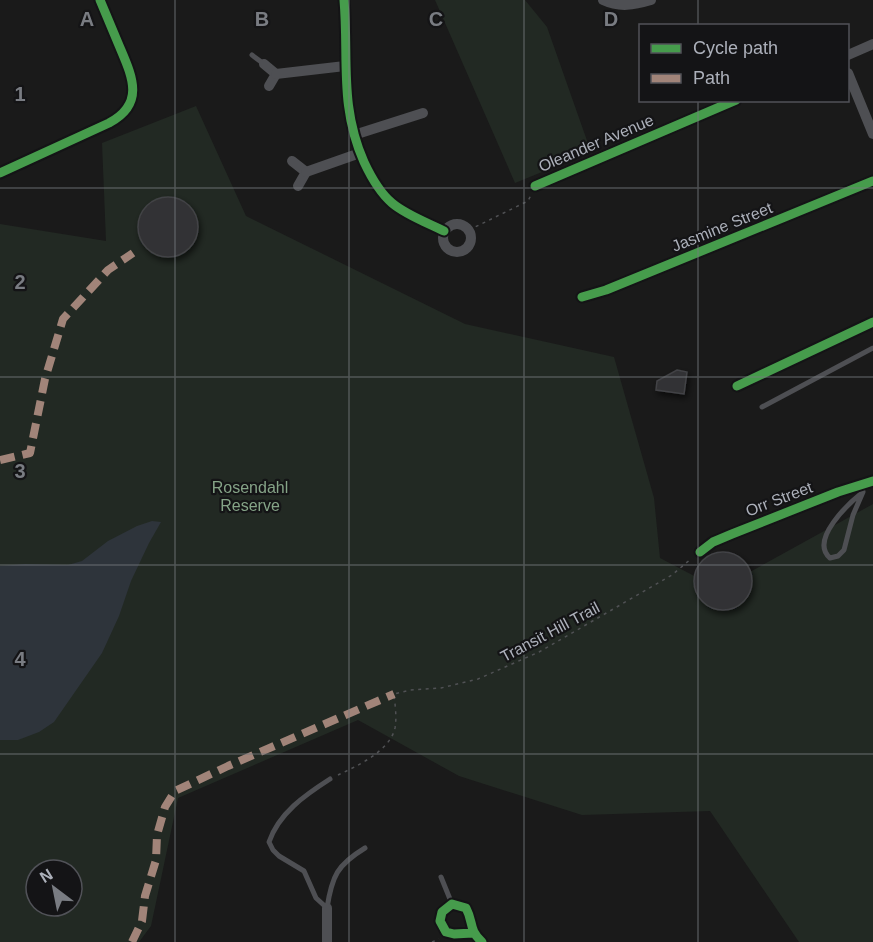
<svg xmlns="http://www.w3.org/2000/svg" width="873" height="942" font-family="Arial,sans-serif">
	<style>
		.green { fill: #222923; fill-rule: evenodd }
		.water { fill: #2e343b }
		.building { fill: #333334; stroke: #424346; stroke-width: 1.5; filter: url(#shadow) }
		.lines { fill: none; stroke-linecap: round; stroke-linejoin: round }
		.path { stroke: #505154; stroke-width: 1.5; stroke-dasharray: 3 4.5; stroke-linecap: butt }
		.service { stroke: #4e4f53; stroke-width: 5 }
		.minor { stroke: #4e4f53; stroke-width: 10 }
		.quiet { stroke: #a18479; stroke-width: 8; stroke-dasharray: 15 8; stroke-linecap: butt }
		.cycleway-casing { stroke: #141416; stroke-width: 13 }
		.cycleway { stroke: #469c4c; stroke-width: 9 }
		.grid { fill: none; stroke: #797c82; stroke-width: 1.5; stroke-opacity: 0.55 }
		.labels { text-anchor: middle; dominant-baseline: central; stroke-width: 4.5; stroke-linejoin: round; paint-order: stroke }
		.street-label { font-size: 16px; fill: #acb0ba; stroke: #141416 }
		.park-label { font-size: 16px; fill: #85a387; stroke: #141416 }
		.grid-label { font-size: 20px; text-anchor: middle; font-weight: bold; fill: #797c82; stroke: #141416; stroke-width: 4.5; stroke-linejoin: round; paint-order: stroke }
	</style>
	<defs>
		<filter id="shadow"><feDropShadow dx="2" dy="3.5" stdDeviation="3" flood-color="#0009"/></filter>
	</defs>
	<rect width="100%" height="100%" fill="#1a1a1a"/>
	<g class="green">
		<path d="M435,0H525L547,27L591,152L515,183Z"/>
		<path d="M196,106L246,216L465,324L614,357L654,498L660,558L719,589L873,504V942H799L710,811L582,815L459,776L358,720L178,798L151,926L139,942H0V224L106,241L102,143ZM36,870H72V906H36Z"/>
	</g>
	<path class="water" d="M152,521L161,522L149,543L131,581L119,616L102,653L54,722L39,732L18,740H0V566L25,564L68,565L82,561L108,541L137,526Z"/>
	<g class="building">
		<circle cx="168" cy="227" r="30"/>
		<path d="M677,370L687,372L684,394L656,390L657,381Z"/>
		<circle cx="723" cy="581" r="29"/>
	</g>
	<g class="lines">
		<g class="path">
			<path d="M469,230L528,201L531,195"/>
			<path d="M338,775C357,766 390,751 395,728C397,717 395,705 394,694L410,690L441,688L478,679L539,652L672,575L692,558"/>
			<path d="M432,942L439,939"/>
		</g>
		<g class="service">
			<path d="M252,55L264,64"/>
			<path d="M762,407L873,348"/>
			<path d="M862,485L863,492C849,503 809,540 830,558L838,556L844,550L853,515L863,492"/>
			<path d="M441,877L452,904"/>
			<path d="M327,908L316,898L304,871L279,856L273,850L269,842C279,813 305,795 330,779"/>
			<path d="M327,908C332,876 337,865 365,848"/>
		</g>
		<g class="minor">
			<path d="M344,0C349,58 339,106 364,162C371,177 379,192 392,203C406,215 428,223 444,231"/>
			<path d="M603,0C620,8 634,5 651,0"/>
			<path d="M848,55L873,44"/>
			<path d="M264,64L276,74L269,86"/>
			<path d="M848,73L873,134"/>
			<path d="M276,74L345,66"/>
			<path d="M354,135L423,113"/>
			<path d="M292,161L306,172L298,186"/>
			<path d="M306,172L360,153"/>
			<path d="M0,173L109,123C147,103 131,74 118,43C112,29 106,14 100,0"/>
			<path d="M535,186L736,100"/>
			<circle cx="457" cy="238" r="14"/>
			<path d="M582,297L606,290L873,181"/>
			<path d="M737,386L873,322"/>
			<path d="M700,552L713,542L732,534L838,492L873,481"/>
			<path d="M327,908V942"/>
			<path d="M473,933L454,934L446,932L440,921L442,912L452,904L466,908C474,923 468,929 482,942"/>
		</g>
		<g class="quiet">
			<path d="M0,460L30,453L45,379L63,319L108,270L133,253"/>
			<path d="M132,942L142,921L145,896L156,860L157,835L165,807L175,791L228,766L394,694"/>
		</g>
		<defs>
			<g id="cycleway">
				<path d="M344,0C349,58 339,106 364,162C371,177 379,192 392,203C406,215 428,223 444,231"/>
				<path d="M0,173L109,123C147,103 131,74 118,43C112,29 106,14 100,0"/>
				<path d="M535,186L736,100"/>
				<path d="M582,297L606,290L873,181"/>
				<path d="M737,386L873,322"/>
				<path d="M700,552L713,542L732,534L838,492L873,481"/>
				<path d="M473,933L454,934L446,932L440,921L442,912L452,904L466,908C474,923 468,929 482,942"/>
			</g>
		</defs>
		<use href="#cycleway" class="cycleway-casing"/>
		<use href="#cycleway" class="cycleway"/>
	</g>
	<path class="grid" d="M175,0V942M349,0V942M524,0V942M698,0V26M698,100V942M0,188H873M0,377H873M0,565H873M0,754H873"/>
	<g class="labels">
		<g class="street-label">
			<text transform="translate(596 143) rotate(-23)">Oleander Avenue</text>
			<text transform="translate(722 227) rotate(-22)">Jasmine Street</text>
			<text transform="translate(779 499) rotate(-21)">Orr Street</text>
			<text transform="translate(550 632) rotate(-28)">Transit Hill Trail</text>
		</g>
		<g class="park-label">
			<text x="250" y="487">Rosendahl<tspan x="250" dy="18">Reserve</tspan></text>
		</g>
	</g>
	<g class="grid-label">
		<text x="87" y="26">A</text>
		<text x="262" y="26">B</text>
		<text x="436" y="26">C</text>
		<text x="611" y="26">D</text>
		<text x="20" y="101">1</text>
		<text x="20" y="289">2</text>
		<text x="20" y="478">3</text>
		<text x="20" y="666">4</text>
	</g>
	<rect x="639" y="24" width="210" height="78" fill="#141416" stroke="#515258" stroke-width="1.5"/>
	<rect x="651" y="44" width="30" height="9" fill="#469c4c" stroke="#515258" stroke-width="1.5"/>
	<text x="693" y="54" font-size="18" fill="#acb0ba">Cycle path</text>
	<rect x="651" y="74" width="30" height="9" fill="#a18479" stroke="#515258" stroke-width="1.5"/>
	<text x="693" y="84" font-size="18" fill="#acb0ba">Path</text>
	<g transform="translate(54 888) rotate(328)"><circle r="28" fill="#141416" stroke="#515258" stroke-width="1.5"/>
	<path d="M0-4.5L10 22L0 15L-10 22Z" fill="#797c82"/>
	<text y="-9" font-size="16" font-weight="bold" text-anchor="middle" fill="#acb0ba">N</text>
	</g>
</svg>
